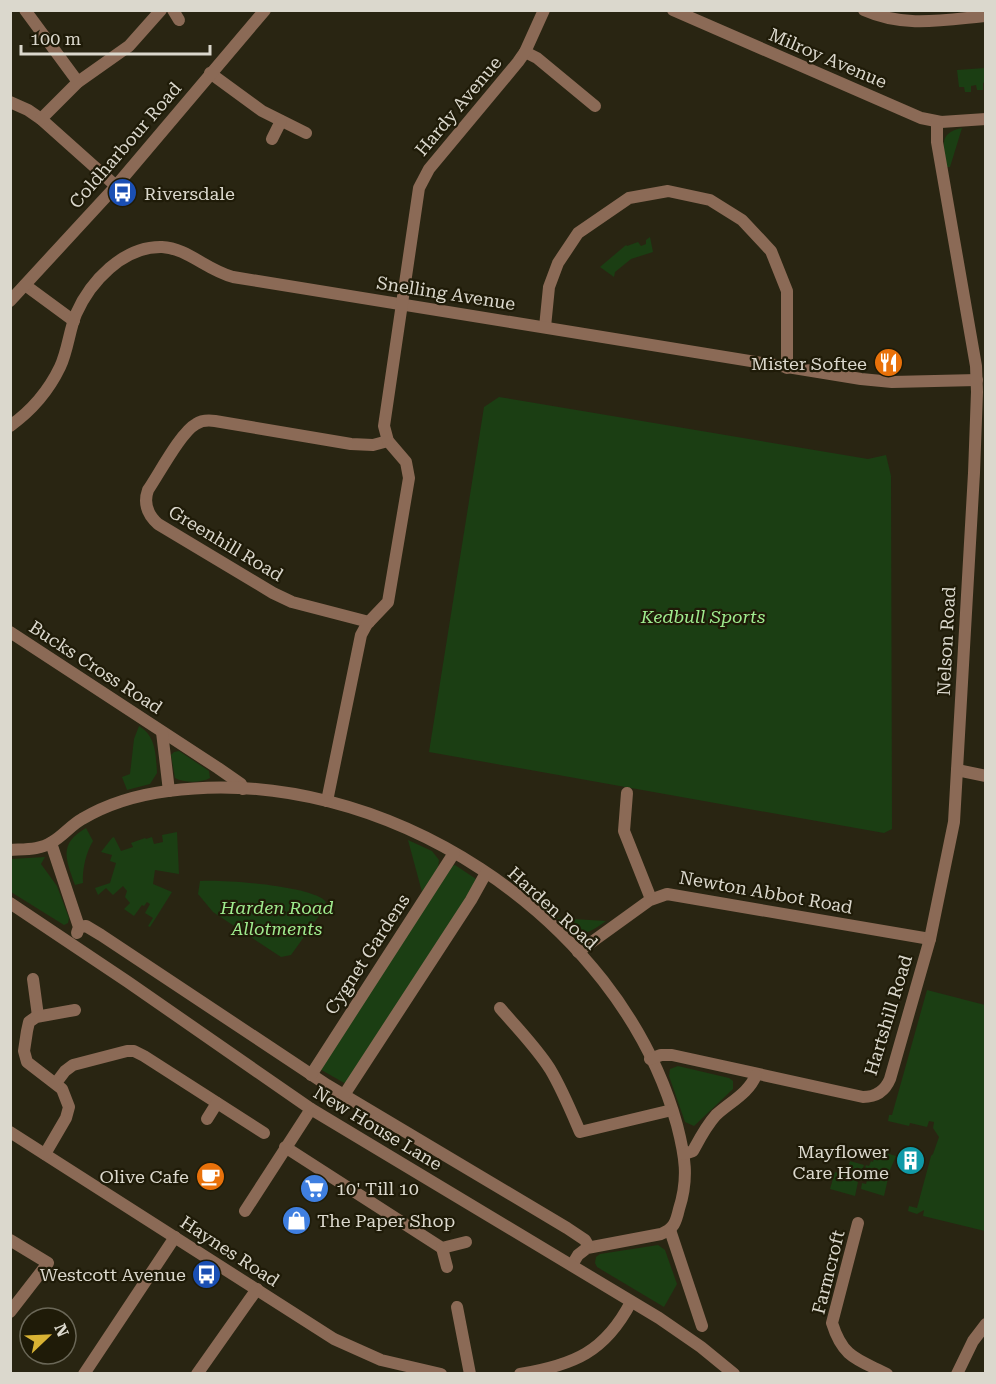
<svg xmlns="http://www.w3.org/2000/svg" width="996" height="1384" font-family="'Roboto Serif',serif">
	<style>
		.green { fill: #1b3e13 }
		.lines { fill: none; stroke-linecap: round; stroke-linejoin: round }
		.minor { stroke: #8b6a56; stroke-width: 12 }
		.tertiary { stroke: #8b6a56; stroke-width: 12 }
		.labels { text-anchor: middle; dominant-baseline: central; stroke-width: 4.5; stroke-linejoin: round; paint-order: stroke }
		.street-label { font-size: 18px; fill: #dbd8cd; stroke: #1f1b08 }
		.poi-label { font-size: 18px; fill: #dbd8cd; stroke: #1f1b08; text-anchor: end }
		.park-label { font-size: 18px; font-style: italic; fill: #9feb8e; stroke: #1f1b08 }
	</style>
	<rect width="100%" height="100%" fill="#292512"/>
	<g class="green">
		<path d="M985,68V82L983,83V90H977L976,85L971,86V92H965L964,87H959L957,70Z"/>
		<path d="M962,128L950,167H947C944,147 937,133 962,128Z"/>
		<path d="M650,237L653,252L631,259L615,272L614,277L600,267L626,245L627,246L638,242L641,246L646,244V240Z"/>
		<path d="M499,397L868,459L886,455L891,476L892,829L884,833L429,752L484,407Z"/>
		<path d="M139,726C156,736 156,755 157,773L150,784L127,790L122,777L130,774L134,739Z"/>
		<path d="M179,751L209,771L210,778C201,783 184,783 175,778L171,755L174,752Z"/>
		<path d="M86,828L93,841C86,852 82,870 83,883L75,885C66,859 58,844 86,828Z"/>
		<path d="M177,832L179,874L155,870L153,884L172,892L150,927L148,926L153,918L145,913L150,904L147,902L144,906L142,905L134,916L124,909L130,903L125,897L127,891L123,886L113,895L106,888L98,895L95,888L110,883L116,863L110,861L112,855L101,852L112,838L114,837L121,851L133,847L131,843L145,838L146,839L152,837L154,844L163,842L162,835Z"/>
		<path d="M408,840L432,851L439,860L438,868L422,892Z"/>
		<path d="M45,857L41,864L57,886L69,918L68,923L64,925L11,892V859Z"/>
		<path d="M455,865L476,879V884L346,1084L318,1068L452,866Z"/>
		<path d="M200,881C221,879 314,886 326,902L324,909L291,955L281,957L213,912L198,894Z"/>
		<path d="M557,918L606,921C583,938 578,937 557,918Z"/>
		<path d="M927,990L985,1005V1231L923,1216L924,1210L917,1214L908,1211L909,1206L917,1208L931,1156L933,1154L939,1137L933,1128L934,1122L929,1121L927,1127L910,1123L909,1126L888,1121L889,1115H892Z"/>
		<path d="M678,1066L729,1078L733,1081V1089L694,1126L685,1122L669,1076L670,1069Z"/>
		<path d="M876,1150L896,1156L890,1170L884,1196L861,1189L862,1183L866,1184L869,1173L864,1171L866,1165L869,1166L871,1161L873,1162Z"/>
		<path d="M850,1161L864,1165L862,1171L856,1170L854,1180L858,1182L855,1196L830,1189L835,1172L846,1175Z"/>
		<path d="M658,1245L665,1250L677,1284L664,1307L597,1267L595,1263L596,1257L600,1254Z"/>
	</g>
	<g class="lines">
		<g class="minor">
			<path d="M25,10L78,82"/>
			<path d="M173,10L179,20"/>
			<path d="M673,10L921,118L941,122L986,119"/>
			<path d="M864,10C904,28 943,20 986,16"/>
			<path d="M525,52L537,58L595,106"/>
			<path d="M210,73L262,111L306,133"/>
			<path d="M10,102L28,110L41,119L116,186"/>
			<path d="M41,119L78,82L129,46L161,10"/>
			<path d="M272,139L281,121"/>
			<path d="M25,285L74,321"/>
			<path d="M545,327L549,287L558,263L578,233L629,198L668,191L710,200L742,220L771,251L787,291V368"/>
			<path d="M10,426C31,411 49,390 60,367C68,350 69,331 76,314C90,282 123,246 162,247C187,248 208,271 233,277L861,379L892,382L977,380"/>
			<path d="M369,622L292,602L273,593L158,524C148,515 143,504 148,490C159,474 181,432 196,424C202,420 208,420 215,421L351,444L373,445L388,441"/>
			<path d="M10,632L218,768L241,784L243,789"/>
			<path d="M162,732L169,791"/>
			<path d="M957,770L986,776"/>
			<path d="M627,793L624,831L651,899"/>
			<path d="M327,801L361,635L367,624L388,602L409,478L406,462L388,441L384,426L419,188L429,169L518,62L525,52L544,10"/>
			<path d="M51,843L79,927L77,933"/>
			<path d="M10,850C25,849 40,850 52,842C63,836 71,825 82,819C109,803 137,795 168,791C381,762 619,916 677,1125C685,1156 689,1178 679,1209C676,1222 674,1229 661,1234L587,1248L578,1255L572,1265"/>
			<path d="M79,927L86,926L101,935L327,1085L567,1228L585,1240L589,1247"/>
			<path d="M578,952L650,900L667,894L930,939"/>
			<path d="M33,979L38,1016"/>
			<path d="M500,1008C517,1028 536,1047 550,1069C562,1089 571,1111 580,1132L672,1110"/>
			<path d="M650,1059L661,1055H672L863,1097C876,1097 885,1091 890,1079L930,939L954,822L974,473L977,392L976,366L937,142V122"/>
			<path d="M311,1075L454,853"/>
			<path d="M56,1083L65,1071L73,1065L127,1051H134L144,1056L264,1133"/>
			<path d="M344,1095L471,900L486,873"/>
			<path d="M207,1119L217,1103"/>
			<path d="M10,1132L334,1339L381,1360L441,1374"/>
			<path d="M285,1147L442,1248L466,1242"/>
			<path d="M45,1154L66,1118L69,1107L62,1089L27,1062L24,1051L27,1031L29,1022L36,1017L75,1010"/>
			<path d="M684,1154L693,1151C700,1138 706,1126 716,1115C730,1102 749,1093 756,1075"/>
			<path d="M245,1211L311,1109"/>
			<path d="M858,1223L832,1323C843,1358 857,1359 887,1374"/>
			<path d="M670,1230L702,1326"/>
			<path d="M10,1240L48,1263L10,1312"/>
			<path d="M442,1248L447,1267"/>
			<path d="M457,1307L470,1374"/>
			<path d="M84,1374L175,1237"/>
			<path d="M197,1374L257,1289"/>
			<path d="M520,1374C574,1365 605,1352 631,1302"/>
			<path d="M957,1374L973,1341L986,1324"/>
		</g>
		<g class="tertiary">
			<path d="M10,301L116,186L265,10"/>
			<path d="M10,903L128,982L311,1109L659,1318L701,1347L734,1374"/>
		</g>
	</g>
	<defs>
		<symbol id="bus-disc" viewBox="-11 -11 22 22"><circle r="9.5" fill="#1a4fb4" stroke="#1f1b08"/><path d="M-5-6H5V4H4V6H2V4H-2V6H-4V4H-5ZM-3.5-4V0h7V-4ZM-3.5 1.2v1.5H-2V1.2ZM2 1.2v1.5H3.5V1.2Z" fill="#fff"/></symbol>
		<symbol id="restaurant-disc" viewBox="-11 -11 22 22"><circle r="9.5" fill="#e8710a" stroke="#1f1b08"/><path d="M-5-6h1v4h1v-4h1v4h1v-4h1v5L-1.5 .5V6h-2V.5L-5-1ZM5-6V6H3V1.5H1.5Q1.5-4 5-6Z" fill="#fff"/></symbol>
		<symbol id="building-disc" viewBox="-11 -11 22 22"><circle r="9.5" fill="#0f9aa8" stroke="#1f1b08"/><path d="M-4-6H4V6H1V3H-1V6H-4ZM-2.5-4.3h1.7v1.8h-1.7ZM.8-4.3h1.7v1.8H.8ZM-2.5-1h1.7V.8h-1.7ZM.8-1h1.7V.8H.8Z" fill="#fff"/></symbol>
		<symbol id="cafe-disc" viewBox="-11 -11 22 22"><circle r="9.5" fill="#e8710a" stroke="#1f1b08"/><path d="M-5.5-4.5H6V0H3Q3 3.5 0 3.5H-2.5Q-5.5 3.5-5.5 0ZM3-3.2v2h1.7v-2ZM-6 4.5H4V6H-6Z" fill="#fff"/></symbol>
		<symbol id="supermarket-disc" viewBox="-11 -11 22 22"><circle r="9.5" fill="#3f7fe0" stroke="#1f1b08"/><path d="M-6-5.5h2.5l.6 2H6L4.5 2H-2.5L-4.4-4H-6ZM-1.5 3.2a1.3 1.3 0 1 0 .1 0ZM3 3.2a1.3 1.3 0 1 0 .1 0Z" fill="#fff"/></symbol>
		<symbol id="shop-disc" viewBox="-11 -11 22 22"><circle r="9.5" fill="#3f7fe0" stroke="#1f1b08"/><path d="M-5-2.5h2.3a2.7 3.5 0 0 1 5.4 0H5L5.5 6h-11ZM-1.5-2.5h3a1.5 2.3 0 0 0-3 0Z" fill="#fff"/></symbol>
	</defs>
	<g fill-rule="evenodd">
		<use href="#bus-disc" x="106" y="176" width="33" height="33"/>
		<use href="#restaurant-disc" x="872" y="346" width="33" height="33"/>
		<use href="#building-disc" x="894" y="1144" width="33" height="33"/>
		<use href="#cafe-disc" x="194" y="1160" width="33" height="33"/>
		<use href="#supermarket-disc" x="298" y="1172" width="33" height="33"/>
		<use href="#shop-disc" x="280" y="1204" width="33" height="33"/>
		<use href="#bus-disc" x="190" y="1258" width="33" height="33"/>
	</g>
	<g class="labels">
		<g class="street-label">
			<text transform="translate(828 58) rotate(23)">Milroy Avenue</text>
			<text transform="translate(458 106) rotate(-50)">Hardy Avenue</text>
			<text transform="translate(125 145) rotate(-49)">Coldharbour Road</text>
			<text transform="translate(446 293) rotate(9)">Snelling Avenue</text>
			<text transform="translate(226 543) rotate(31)">Greenhill Road</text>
			<text transform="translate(946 641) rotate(-87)">Nelson Road</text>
			<text transform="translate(96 667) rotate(33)">Bucks Cross Road</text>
			<text transform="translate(766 892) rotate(10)">Newton Abbot Road</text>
			<text transform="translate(553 908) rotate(42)">Harden Road</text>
			<text transform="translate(367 954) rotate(-57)">Cygnet Gardens</text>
			<text transform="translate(888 1015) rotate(-73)">Hartshill Road</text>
			<text transform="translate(378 1128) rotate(31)">New House Lane</text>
			<text transform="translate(230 1251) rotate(33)">Haynes Road</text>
			<text transform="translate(828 1272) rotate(-76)">Farmcroft</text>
		</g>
		<g class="poi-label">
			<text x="144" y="193" text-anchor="start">Riversdale</text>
			<text x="867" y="363">Mister Softee</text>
			<text x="889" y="1151">Mayflower<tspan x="889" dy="21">Care Home</tspan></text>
			<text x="189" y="1176">Olive Cafe</text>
			<text x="336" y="1188" text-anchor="start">10' Till 10</text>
			<text x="317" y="1220" text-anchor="start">The Paper Shop</text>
			<text x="186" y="1274">Westcott Avenue</text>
		</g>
		<g class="park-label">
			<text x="703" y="616">Kedbull Sports</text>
			<text x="277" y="907">Harden Road<tspan x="277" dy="21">Allotments</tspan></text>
		</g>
	</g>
	<rect width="996" height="1384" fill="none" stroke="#dbd8cd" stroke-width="24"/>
	<g transform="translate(48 1336) rotate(67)"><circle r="28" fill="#1f1b08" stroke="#6a6757" stroke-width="1.5"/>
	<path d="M0-4.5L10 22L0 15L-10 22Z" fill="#d9b334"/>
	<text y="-9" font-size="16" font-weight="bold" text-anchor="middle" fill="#dbd8cd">N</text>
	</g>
	<path d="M21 45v9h189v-9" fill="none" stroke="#dbd8cd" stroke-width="3"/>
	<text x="30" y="45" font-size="18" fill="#dbd8cd" stroke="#1f1b08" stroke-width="4.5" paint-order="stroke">100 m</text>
</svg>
